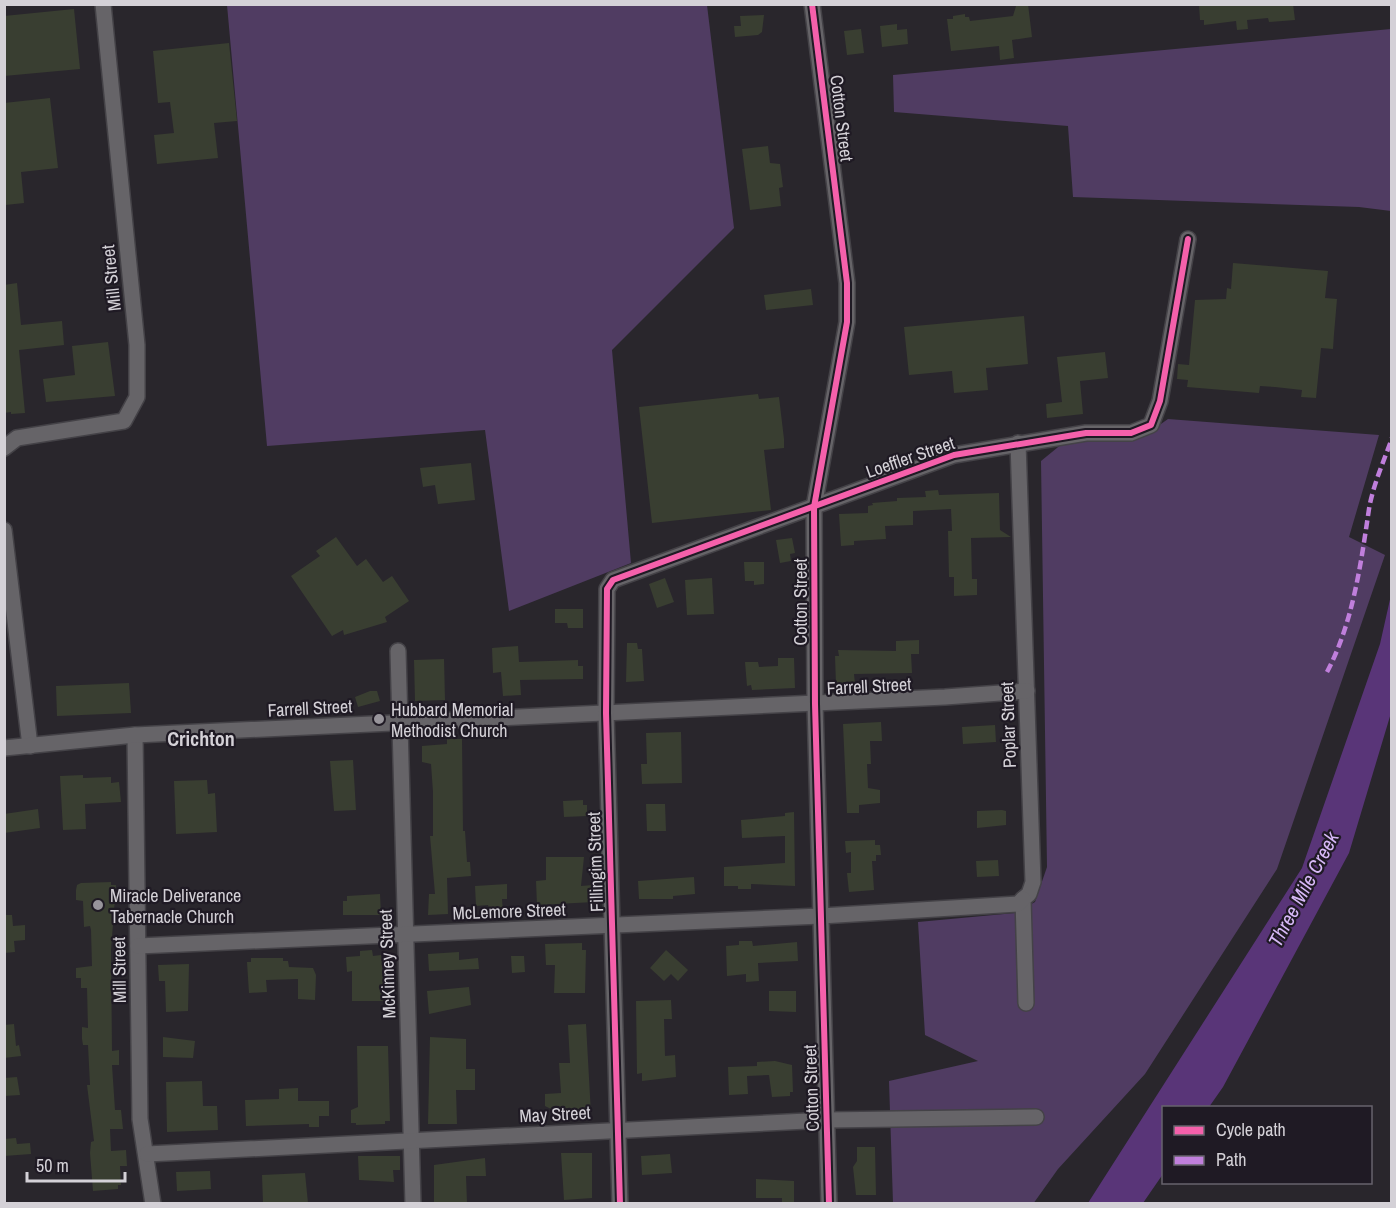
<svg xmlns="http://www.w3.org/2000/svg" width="1396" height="1208" font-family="'Archivo Narrow',sans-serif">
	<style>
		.green { fill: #503c62 }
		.water { fill: #593578 }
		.building { fill: #393e31 }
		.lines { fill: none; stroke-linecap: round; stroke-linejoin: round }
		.minor-casing { stroke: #444247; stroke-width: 18 }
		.minor { stroke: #666468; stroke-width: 15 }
		.quiet { stroke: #c07fdc; stroke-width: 4.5; stroke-dasharray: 9 4.5; stroke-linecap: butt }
		.cycleway-casing { stroke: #1f1a24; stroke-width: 10 }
		.cycleway { stroke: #f560ab; stroke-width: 6 }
		.poi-dot { fill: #98959b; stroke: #1f1a24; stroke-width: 2 }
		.labels { text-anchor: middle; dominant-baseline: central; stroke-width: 4.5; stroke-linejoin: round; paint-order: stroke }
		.street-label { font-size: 18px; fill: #d4d1d7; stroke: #1f1a24 }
		.poi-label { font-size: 18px; fill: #d4d1d7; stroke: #1f1a24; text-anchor: start }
		.neighbourhood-label { font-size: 20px; font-weight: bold; fill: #d4d1d7; stroke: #1f1a24 }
		.water-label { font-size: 20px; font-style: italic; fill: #d7b9f7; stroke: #1f1a24 }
	</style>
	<rect width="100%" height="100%" fill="#29262c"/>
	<g class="green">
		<path d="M227,5H707L734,228L612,350L631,563L509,611L485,430L267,446Z"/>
		<path d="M1391,29V211L1359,207L1073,197L1068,126L894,112L893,75Z"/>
		<path d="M1168,419L1379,435L1349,537L1385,555L1277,869L1145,1074L1058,1169L1033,1204L893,1203L889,1081L978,1061L925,1035L918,922L1015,913L1035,902L1047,867L1041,461L1063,443L1141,438Z"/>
	</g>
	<path class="water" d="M1391,595V713L1349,853L1223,1087L1209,1107L1164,1108L1163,1174L1143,1203H1088L1302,868L1380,644Z"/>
	<g class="building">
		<path d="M1028,4L1032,37L1012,40L1014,58L1000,60L999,46L951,51L947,19H953V16L965,14V17H969L970,21L1013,16L1016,6Z"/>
		<path d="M1199,4H1293L1295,20L1269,22L1268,18L1247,20L1248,29L1237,30L1236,21L1204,25V20H1200Z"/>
		<path d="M74,9L80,69L4,76V16Z"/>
		<path d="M764,15L762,32L758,35L735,37L734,26H741L740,16Z"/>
		<path d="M897,24V30L907,29L908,44L882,47L880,26Z"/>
		<path d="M861,29L864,53L847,55L844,31Z"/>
		<path d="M229,43L237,121L214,123L218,158L157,164L154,135L174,133L170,102L158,103L153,51Z"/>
		<path d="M50,98L58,168L21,172L24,203L5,205L4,103Z"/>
		<path d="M768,146L770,163L780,164L783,187L779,188L781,206L750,210L742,149Z"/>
		<path d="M1233,263L1328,271L1325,298L1337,299L1334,334L1333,349L1321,348L1316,398L1301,397L1302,390L1275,387L1260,386L1259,393L1187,387L1188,380L1177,379L1178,364L1189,365L1195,300L1226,299L1227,288L1231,289Z"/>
		<path d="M17,283L21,325L62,321L64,345L19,350L25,413L11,414V412L4,413V285Z"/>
		<path d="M811,289L813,305L766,310L764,295Z"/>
		<path d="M1024,316L1028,364L986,368L988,390L954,393L952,371L909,375L904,327Z"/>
		<path d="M108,342L115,396L46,402L43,379L75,375L72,346Z"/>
		<path d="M1105,352L1108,378L1080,381L1083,414L1047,418L1046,404L1062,402L1057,357Z"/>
		<path d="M758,394L759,399L779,397L784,439V448L764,450L771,510L652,523L639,407Z"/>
		<path d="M471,463L475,500L438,504L435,485L423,487L420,468Z"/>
		<path d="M938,490L939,495L999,493L1000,530L1011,537L971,538L972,579H977V595L954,596V577H949L948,531H952L951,509L913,511V525L885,526L886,539L854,541V545L841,546L839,514L868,513V506L873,505L872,503L897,501V498L926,497L925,491Z"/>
		<path d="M336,537L357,566L366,559L383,582L392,576L409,601L385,617L387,622L344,635L343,630L332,636L291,576L320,556L316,551Z"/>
		<path d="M792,538L795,553L790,554L791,561L780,563L776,540Z"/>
		<path d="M744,562H764V584L754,585V581H745Z"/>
		<path d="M665,578L674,602L657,608L649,584Z"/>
		<path d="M712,578L714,614L687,615L685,580Z"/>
		<path d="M555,609H583V628H568L567,623H555Z"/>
		<path d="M919,640V654H911L912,673L854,674L855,684L836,685L835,656H839L838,650L896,651V641Z"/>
		<path d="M627,643H637L638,649H642L644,681L626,682Z"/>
		<path d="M518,646L519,662L578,660V666H583V679L520,680L521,695L503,696L501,672L493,673L492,648Z"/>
		<path d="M778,658H794L795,688L752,690L751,685L747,686L745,662H758L759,667L778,666Z"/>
		<path d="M444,659L445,700L415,701L414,660Z"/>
		<path d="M129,683L131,713L57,716L56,686Z"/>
		<path d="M370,691H377L380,701L358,707L355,697Z"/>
		<path d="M881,722L882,741H870L871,764H867L868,788L880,790V803L859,805V813H847L843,724Z"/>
		<path d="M995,725L996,742L963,744L962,727Z"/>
		<path d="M681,732L682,783L642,784L641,764H647L646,733Z"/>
		<path d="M447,739H462L463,831H465L467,862H470L471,876L447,878L448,914L428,915L429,894H435L430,836H433V792L431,764L422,762V746L447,744Z"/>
		<path d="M353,760L356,810L334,811L330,761Z"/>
		<path d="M83,775V778L111,777V783L119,782L121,802L85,804L86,829L63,830L60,776Z"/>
		<path d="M207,780L208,794L215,793L217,832L176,834L174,781Z"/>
		<path d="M583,800V805H587V816L564,817L563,801Z"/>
		<path d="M646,804H665L666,831H647Z"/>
		<path d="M38,809L40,828L4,833V814Z"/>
		<path d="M1002,810L1006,811V825L977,828V811Z"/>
		<path d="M794,812L795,886L751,884V889H738V886H724V867L785,863V836L742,838L741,820L785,816V813Z"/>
		<path d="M875,840V845H880L881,855H876V861H872L874,890L849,892L847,873H851V852L846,853L845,841Z"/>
		<path d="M546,857H584L581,886L593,885L594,902L537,905L536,881L546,880Z"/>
		<path d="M998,860L999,876L977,877L976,861Z"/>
		<path d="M694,877L695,894L673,896V899H639L638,881Z"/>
		<path d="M111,882V885H116L111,950L112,1051L119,1050V1065H112L115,1110H121L123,1129H110L111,1151L126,1150L127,1166H120L121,1185H118V1189L93,1191L90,1153L91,1142L94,1141L87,1085H90L88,1045H83L82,1039V1027L88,1028L87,988H81V978H76V968L92,966L91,930L90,926L84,927L83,901L76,900V890L77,885L81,883Z"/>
		<path d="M507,884V899H502L503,912H490L488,905L476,906L475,886Z"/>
		<path d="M380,894L381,915H343V901H347V896Z"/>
		<path d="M4,915H12L13,926L25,925V940L14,941L15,952L4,953Z"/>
		<path d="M739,941H752L753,946L797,942L798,961L758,963L759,981L746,982V974L727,976L726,946L739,945Z"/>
		<path d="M582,943V950H586L585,993H554L555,965H546L545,944Z"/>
		<path d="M372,950L373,956L381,955L385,1001H352V971L347,972L346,957L360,956V951Z"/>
		<path d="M666,950L688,970L678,981L671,974L664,981L650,968Z"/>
		<path d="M459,952V960L478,958L479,969L429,971L428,954Z"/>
		<path d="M511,956H524L525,972L512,973Z"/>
		<path d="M251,958H283V961H288L289,967L313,968L316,975L315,1000L298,999V979L266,980L267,992L249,993L247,962H251Z"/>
		<path d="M189,964L188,1011L166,1012L165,981H159L158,965Z"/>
		<path d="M469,987L471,1005L429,1014L427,991Z"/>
		<path d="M769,991H796V1012L769,1011Z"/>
		<path d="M671,1000L672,1019H664L665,1056L675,1055L676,1077L642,1081V1073L637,1074L636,1001Z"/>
		<path d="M14,1024L16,1046L19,1045L21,1056L4,1058V1025Z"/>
		<path d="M586,1024L591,1114L555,1116V1111L545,1106V1094L561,1093L559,1063H570L568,1025Z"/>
		<path d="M163,1037L195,1041L193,1058L163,1057Z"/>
		<path d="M430,1037L466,1039V1069H475V1090H456L457,1124H428Z"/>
		<path d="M357,1046H388L390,1121H385V1124L356,1125V1123H351V1110L358,1107Z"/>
		<path d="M775,1061L792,1065L793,1092H790V1096L772,1097L769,1075L747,1076L748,1094L729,1095L728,1067L757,1066V1062Z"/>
		<path d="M17,1077L20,1095L4,1096V1078Z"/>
		<path d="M202,1081L203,1106H217L218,1130L167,1132L166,1082Z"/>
		<path d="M298,1088V1101H329V1116H319V1127H309V1124L246,1126L245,1100L279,1099V1089Z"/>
		<path d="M16,1138L17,1144L30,1143L31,1154L4,1156V1139Z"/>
		<path d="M857,1147H875L876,1195H856L853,1167L857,1161Z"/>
		<path d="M561,1153H592V1198L564,1200Z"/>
		<path d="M670,1154L672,1173L642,1175L641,1156Z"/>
		<path d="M358,1156H400V1170H393L394,1182L359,1180Z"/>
		<path d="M485,1158L486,1176H466L467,1203H434V1165Z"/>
		<path d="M210,1171L211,1189L177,1191L176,1172Z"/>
		<path d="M305,1173L308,1203H263L262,1175Z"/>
		<path d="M756,1179L794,1181V1203H782V1198H756Z"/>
	</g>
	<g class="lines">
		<defs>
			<g id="minor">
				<path d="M812,4L847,283V322L814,507L815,704L829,1204"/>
				<path d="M1018,443L1033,882L1029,894L1023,899L1026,1003"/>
				<path d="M4,448L17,438L124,421L137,397V345L103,4"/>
				<path d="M4,530L30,746"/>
				<path d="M398,651L413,1204"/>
				<path d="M135,735L140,1119L153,1204"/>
				<path d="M4,748L135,735L945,697L1027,691"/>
				<path d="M138,946L821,916L1018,904L1023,899"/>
				<path d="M147,1154L827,1120L1036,1117"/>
				<path d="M620,1204L606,713L607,589L613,580L954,455L1086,433H1131L1151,425L1160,401L1188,239"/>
			</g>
		</defs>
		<use href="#minor" class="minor-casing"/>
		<use href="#minor" class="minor"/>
		<path class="quiet" d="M1327,672C1353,623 1361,563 1369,509C1373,485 1384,461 1392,438"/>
		<defs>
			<g id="cycleway">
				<path d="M812,4L847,283V322L814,507L815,704L829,1204"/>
				<path d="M620,1204L606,713L607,589L613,580L954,455L1086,433H1131L1151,425L1160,401L1188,239"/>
			</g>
		</defs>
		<use href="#cycleway" class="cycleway-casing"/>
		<use href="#cycleway" class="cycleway"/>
	</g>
	<g class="poi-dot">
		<circle cx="379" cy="719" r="6"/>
		<circle cx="98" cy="905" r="6"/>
	</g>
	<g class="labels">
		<g class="street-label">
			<text transform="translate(842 118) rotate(83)">Cotton Street</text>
			<text transform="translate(111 278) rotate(-96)">Mill Street</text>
			<text transform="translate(910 457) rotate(-19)">Loeffler Street</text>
			<text transform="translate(800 602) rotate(-90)">Cotton Street</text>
			<text transform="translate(869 686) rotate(-3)">Farrell Street</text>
			<text transform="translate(310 708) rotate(-3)">Farrell Street</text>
			<text transform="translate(1008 725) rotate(-92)">Poplar Street</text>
			<text transform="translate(595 862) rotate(-92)">Fillingim Street</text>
			<text transform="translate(509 911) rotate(-2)">McLemore Street</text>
			<text transform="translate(387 964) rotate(-92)">McKinney Street</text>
			<text transform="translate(119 970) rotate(-91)">Mill Street</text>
			<text transform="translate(811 1088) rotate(-92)">Cotton Street</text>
			<text transform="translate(555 1114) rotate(-3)">May Street</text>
		</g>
		<g class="poi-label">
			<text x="391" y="709">Hubbard Memorial<tspan x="391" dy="21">Methodist Church</tspan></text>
			<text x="110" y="895">Miracle Deliverance<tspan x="110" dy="21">Tabernacle Church</tspan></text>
		</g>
		<g class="neighbourhood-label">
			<text x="201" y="738">Crichton</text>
		</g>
		<g class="water-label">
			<text transform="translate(1303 889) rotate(-62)">Three Mile Creek</text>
		</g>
	</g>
	<rect width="1396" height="1208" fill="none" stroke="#d4d1d7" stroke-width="12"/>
	<rect x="1162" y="1106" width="210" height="78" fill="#1f1a24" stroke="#67636c" stroke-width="1.5"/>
	<rect x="1174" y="1126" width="30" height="9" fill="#f560ab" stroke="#67636c" stroke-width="1.5"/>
	<text x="1216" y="1136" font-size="18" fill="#d4d1d7">Cycle path</text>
	<rect x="1174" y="1156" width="30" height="9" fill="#c07fdc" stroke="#67636c" stroke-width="1.5"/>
	<text x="1216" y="1166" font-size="18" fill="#d4d1d7">Path</text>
	<path d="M27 1172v9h98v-9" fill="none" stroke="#d4d1d7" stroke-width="3"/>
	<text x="36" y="1172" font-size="18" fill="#d4d1d7" stroke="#1f1a24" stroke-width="4.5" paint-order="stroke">50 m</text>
</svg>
